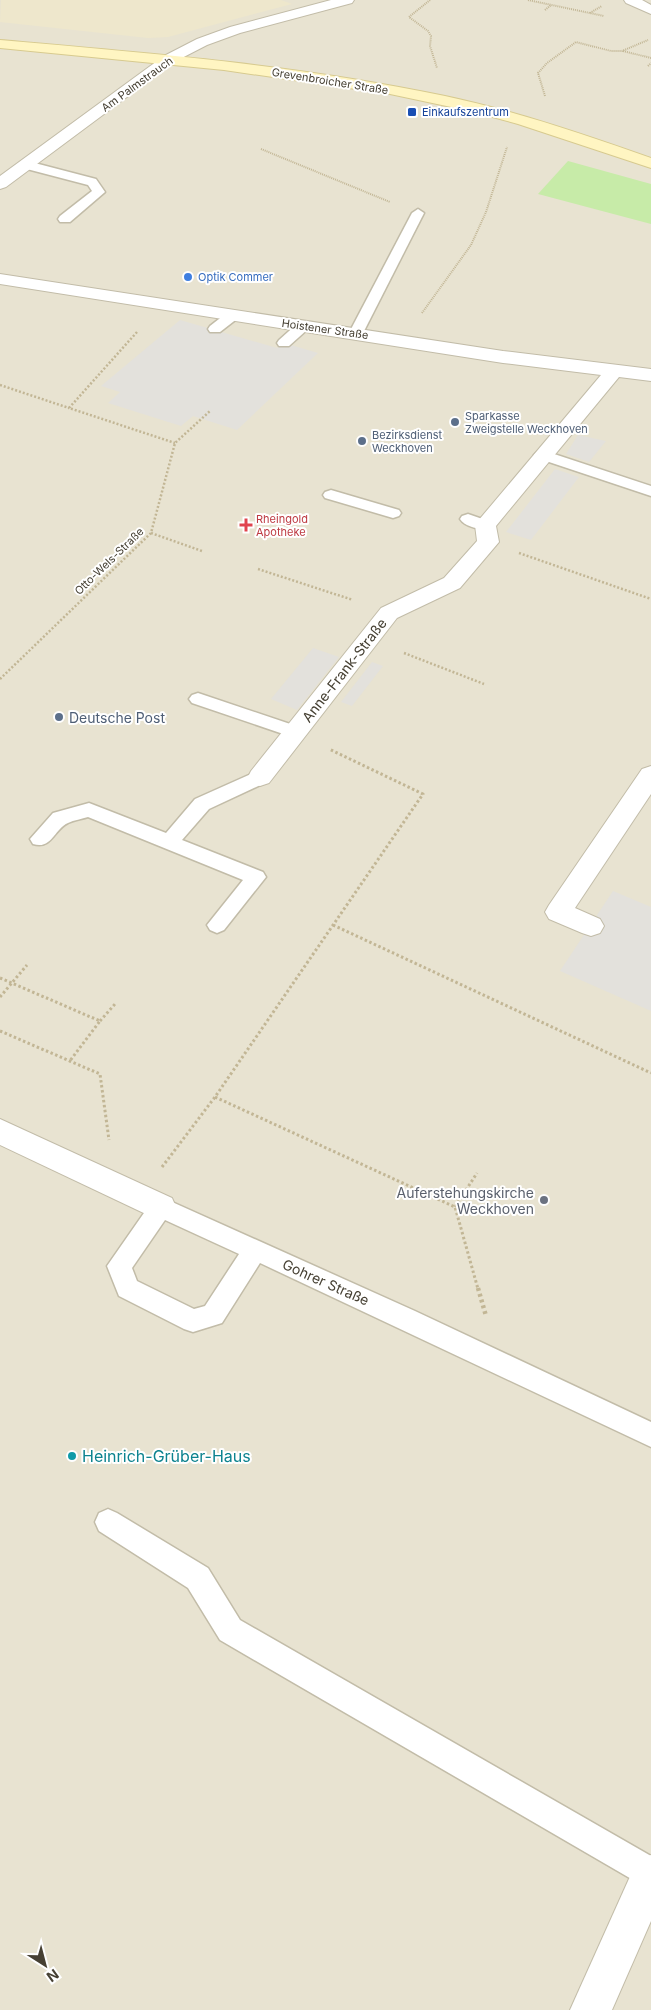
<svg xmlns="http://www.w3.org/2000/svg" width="651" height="2010" font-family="Inter,sans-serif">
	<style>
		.residential { fill: #e8e3d1 }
		.education { fill: #eee7cc }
		.green { fill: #c7eba8 }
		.parking { fill: #e3e1dc }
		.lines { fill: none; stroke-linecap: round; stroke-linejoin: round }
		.service-casing { stroke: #c2bca8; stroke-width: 3 }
		.pedestrian-casing { stroke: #c2bca8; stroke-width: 2 }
		.minor-casing { stroke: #c2bca8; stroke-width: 2 }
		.secondary-casing { stroke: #d7ca8f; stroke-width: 2 }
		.path-far3 { stroke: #c2b695; stroke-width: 2; stroke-dasharray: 1 1; stroke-linecap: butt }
		.path-far2 { stroke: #c2b695; stroke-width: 2.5; stroke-dasharray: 2 2; stroke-linecap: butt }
		.path-far1 { stroke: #c2b695; stroke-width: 3; stroke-dasharray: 2.5 2.5; stroke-linecap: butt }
		.path { stroke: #c2b695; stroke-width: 4.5; stroke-dasharray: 3 3; stroke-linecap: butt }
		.service { fill: #fff; fill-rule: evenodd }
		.pedestrian { fill: #fff; fill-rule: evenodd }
		.minor { fill: #fff; fill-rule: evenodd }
		.secondary { fill: #fff5c2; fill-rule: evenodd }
		.transit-dot { fill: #1a4fb4; stroke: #fff; stroke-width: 2 }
		.shop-dot { fill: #3f7fe0; stroke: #fff; stroke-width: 2 }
		.service-dot { fill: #5c6f8a; stroke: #fff; stroke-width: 2 }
		.health-dot { fill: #e0444e; stroke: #fff; stroke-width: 2 }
		.worship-dot { fill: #6b7280; stroke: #fff; stroke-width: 2 }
		.culture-dot { fill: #0f9aa8; stroke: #fff; stroke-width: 2 }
		.labels { text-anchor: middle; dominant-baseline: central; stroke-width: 4; stroke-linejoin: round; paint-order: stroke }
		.far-street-label { font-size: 11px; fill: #464033; stroke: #fff }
		.far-transit-label { font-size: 11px; fill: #164399; stroke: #fff; text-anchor: start }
		.far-shop-label { font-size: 11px; fill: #366cbe; stroke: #fff; text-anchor: start }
		.far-service-label { font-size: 11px; fill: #4e5e75; stroke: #fff; text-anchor: start }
		.far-health-label { font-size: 11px; fill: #be3a42; stroke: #fff; text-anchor: start }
		.street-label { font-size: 14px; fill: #464033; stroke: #fff }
		.service-label { font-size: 14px; fill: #4e5e75; stroke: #fff; text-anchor: start }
		.worship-label { font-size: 14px; fill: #5b616d; stroke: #fff; text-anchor: end }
		.near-culture-label { font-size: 16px; fill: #0d838f; stroke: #fff; text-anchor: start }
	</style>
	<rect width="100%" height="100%" fill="#f3f0e4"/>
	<rect class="residential" x="0" y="0" width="651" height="2010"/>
	<path class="education" d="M1,0H281L292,4L168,37L148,38L0,22Z"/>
	<path class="green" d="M568,161L651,184V224L538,194Z"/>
	<g class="parking">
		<path d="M180,320L277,348L284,343L318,353L237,430L193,416L181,426L108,403L120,392L101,386Z"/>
		<path d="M578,435L606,441L589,462L566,454Z"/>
		<path d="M555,469L579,477L531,540L506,532Z"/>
		<path d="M313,648L339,657L297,710L271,699Z"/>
		<path d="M372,662L383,666L352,706L341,702Z"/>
		<path d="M613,891L651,907V1011L560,971Z"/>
	</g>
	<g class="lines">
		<defs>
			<g id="service">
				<path d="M27,161L96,179L105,192L70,222H60L58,219L60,216L92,191L88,185L23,168L21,165Z"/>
				<path d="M418,209L424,213L363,333L361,336H351L349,333L412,213Z"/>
				<path d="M233,311L240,315L238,318L220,332H210L208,329L210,326L228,312Z"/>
				<path d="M303,322L308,323L310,326L308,329L289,346H279L277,343L279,340L298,323Z"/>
				<path d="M542,450L651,486V496L537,458L534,455L537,452Z"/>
				<path d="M331,490L399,510L401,513L399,516L393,518L325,498L323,495L325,492Z"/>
				<path d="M468,514L491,522L493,525L491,528C482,531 465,527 460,519L462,516Z"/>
				<path d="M198,693L302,728L304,732L302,736L295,738L192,703L189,699L192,695Z"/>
				<path d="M260,770L267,772L269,777L267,782L209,809L182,840L263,872L266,877L224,930L217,933L210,930L207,925L243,880L88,817C82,819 74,820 68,823C54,829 52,850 33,844L30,839L53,813L89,803L166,833L195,799Z"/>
				<path d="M161,1197L415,1311L651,1422V1447L260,1263L222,1323L193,1332L184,1329L119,1296L107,1266L153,1200ZM165,1220L239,1254L205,1306L194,1309L137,1281L132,1268Z"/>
				<path d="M108,1509L117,1513L208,1568L240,1620L651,1856V1888L640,1884L220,1640L188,1588L99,1531L95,1522L99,1513Z"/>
			</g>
			<path id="pedestrian" d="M0,1119L172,1198L176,1207L172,1216L161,1220L150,1216L0,1145Z"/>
			<g id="minor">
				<path d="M331,0H354L352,3L240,33L207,45L174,62L6,187L0,189V176L164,56L197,39L230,27Z"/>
				<path d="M624,0H642L651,5V14L626,3Z"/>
				<path d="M0,274L503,351L651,369V381L619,377L496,526L499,542L460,588L397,618L269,783L260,786L251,783L248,777L251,771L381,608L444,578L477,541L475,525L478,521L601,375L503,363L0,284Z"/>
				<path d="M651,766V794L575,908L600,919L604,926L600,933L591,936L582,933L549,919L545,912L549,905L642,769Z"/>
				<path d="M651,1855V1921L612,2010H570L637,1861Z"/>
			</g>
			<path id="secondary" d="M0,40C149,53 298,65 445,96C515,111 583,134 651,158V168L518,124L470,111L390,94L224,70L0,48Z"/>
		</defs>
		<use href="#service" class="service-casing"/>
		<use href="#pedestrian" class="pedestrian-casing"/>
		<use href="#minor" class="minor-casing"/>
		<use href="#secondary" class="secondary-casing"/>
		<g class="path-far3">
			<path d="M430,0L409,17L428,31L431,36L430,46L437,68"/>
			<path d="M528,0L604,16"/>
			<path d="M545,10L551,5"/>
			<path d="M590,13L602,6"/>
			<path d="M623,51L651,58"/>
			<path d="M648,66L651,63"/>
			<path d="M545,96L538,73L547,63L576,42L611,51H622L648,40"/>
			<path d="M261,149L390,202"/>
			<path d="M422,313L471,245L486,212L507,147"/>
		</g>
		<g class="path-far2">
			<path d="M137,332L69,408L175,443"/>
			<path d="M0,385L69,408"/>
			<path d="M151,533L202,551"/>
			<path d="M519,553L651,599"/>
			<path d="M258,569L353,600"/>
			<path d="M404,653L484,684"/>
			<path d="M0,679L151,533L175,443L210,411"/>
		</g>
		<g class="path-far1">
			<path d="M333,925L651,1073"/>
			<path d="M0,978L100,1021L69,1062"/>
			<path d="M0,997L27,965"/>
			<path d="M100,1021L115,1004"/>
			<path d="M0,1031L100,1074L109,1140"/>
			<path d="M215,1097L455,1207L478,1289"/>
			<path d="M162,1167L215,1097L423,794L329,749"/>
			<path d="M455,1207L477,1173"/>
		</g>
		<path class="path" d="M478,1288L486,1316"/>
		<use href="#service" class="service"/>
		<use href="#pedestrian" class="pedestrian"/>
		<use href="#minor" class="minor"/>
		<use href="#secondary" class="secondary"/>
	</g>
	<rect class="transit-dot" x="407" y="107" width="10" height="10" rx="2.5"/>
	<circle class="shop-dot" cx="188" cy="277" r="5"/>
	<g class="service-dot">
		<circle cx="455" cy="422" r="5"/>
		<circle cx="362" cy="441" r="5"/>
		<circle cx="59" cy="717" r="5"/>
	</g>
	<path class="health-dot" d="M243.5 517.5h5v5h5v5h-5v5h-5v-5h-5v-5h5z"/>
	<circle class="worship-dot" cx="544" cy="1200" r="5"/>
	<circle class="culture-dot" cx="72" cy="1456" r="5"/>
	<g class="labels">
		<g class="far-street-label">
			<text transform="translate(330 81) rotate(9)">Grevenbroicher Straße</text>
			<text transform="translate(137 84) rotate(-36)">Am Palmstrauch</text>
			<text transform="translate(325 329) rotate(8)">Hoistener Straße</text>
			<text transform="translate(109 561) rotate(-44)">Otto-Wels-Straße</text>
		</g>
		<g class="far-transit-label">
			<text x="422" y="112">Einkaufszentrum</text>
		</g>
		<g class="far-shop-label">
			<text x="198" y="277">Optik Commer</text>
		</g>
		<g class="far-service-label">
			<text x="465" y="416">Sparkasse<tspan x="465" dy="13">Zweigstelle Weckhoven</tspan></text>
			<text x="372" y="435">Bezirksdienst<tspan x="372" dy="13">Weckhoven</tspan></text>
		</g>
		<g class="far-health-label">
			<text x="256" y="519">Rheingold<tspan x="256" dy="13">Apotheke</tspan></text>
		</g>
		<g class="street-label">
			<text transform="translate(344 670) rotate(-52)">Anne-Frank-Straße</text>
			<text transform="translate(326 1282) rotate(24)">Gohrer Straße</text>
		</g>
		<g class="service-label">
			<text x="69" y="717">Deutsche Post</text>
		</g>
		<g class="worship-label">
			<text x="534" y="1192">Auferstehungskirche<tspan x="534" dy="16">Weckhoven</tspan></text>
		</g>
		<g class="near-culture-label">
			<text x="82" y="1456">Heinrich-Grüber-Haus</text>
		</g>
	</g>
	<g transform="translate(45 1965) rotate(144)" stroke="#ffffff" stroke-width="4" paint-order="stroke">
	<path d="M0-4L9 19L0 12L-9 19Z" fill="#464033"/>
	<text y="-8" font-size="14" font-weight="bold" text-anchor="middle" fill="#464033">N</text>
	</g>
</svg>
